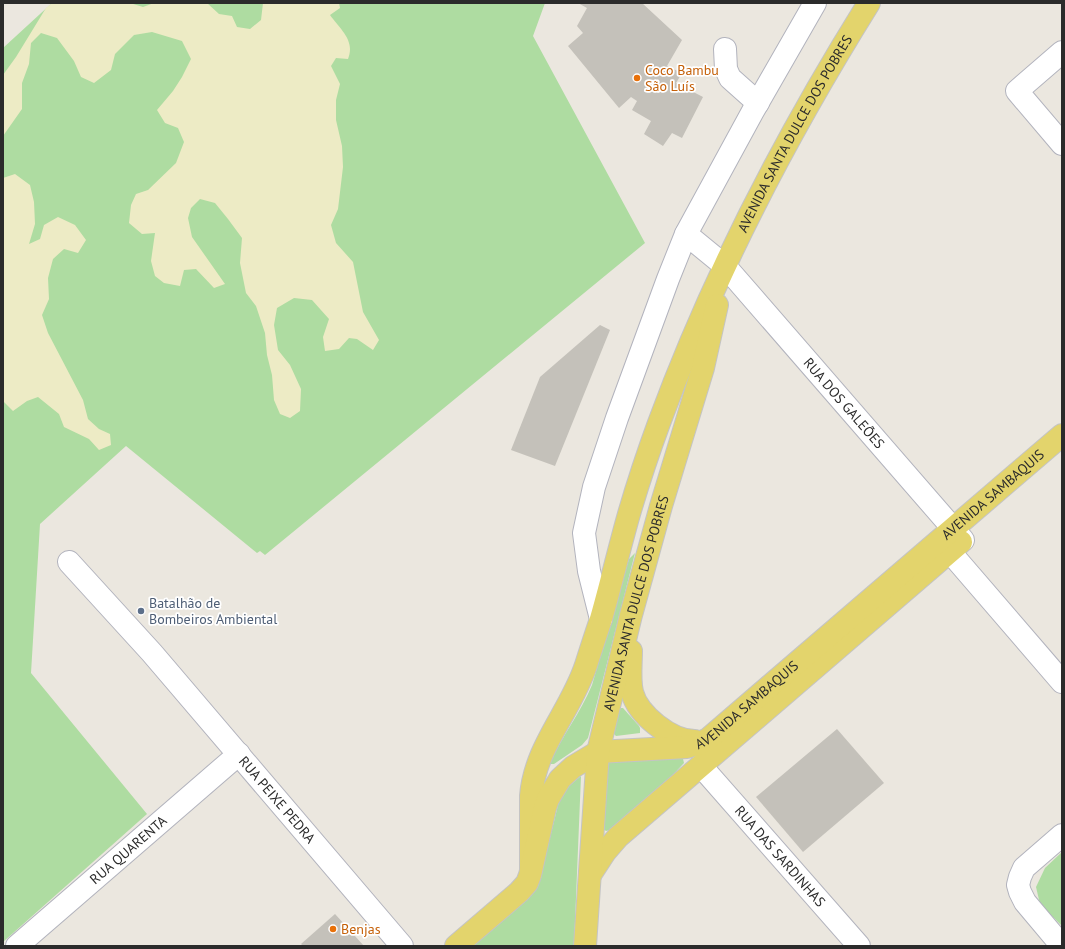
<svg xmlns="http://www.w3.org/2000/svg" width="1065" height="949" font-family="'PT Sans',sans-serif">
	<style>
		.green { fill: #aedca1 }
		.sand { fill: #edebc5 }
		.building { fill: #c4c1ba }
		.lines { fill: none; stroke-linecap: round; stroke-linejoin: round }
		.minor-casing { stroke: #b2b3bd; stroke-width: 24 }
		.major-casing { stroke: #c4c4c4; stroke-width: 24 }
		.minor { stroke: #fff; stroke-width: 22 }
		.major { stroke: #e3d46c; stroke-width: 22 }
		.food-dot { fill: #e8710a; stroke: #fff; stroke-width: 1.5 }
		.service-dot { fill: #5c6f8a; stroke: #fff; stroke-width: 1.5 }
		.labels { text-anchor: middle; dominant-baseline: central; stroke-width: 3.5; stroke-linejoin: round; paint-order: stroke }
		.food-label { font-size: 14px; fill: #c56008; stroke: #fff; text-anchor: start }
		.street-label { font-size: 14px; fill: #2b2b2b; stroke: #fff }
		.service-label { font-size: 14px; fill: #4e5e75; stroke: #fff; text-anchor: start }
	</style>
	<rect width="100%" height="100%" fill="#ebe7df"/>
	<g class="green">
		<path d="M52,3H545L533,36L645,243L265,555L260,551L257,553L126,446L40,524L31,673L147,814L3,942V48Z"/>
		<path d="M635,553L588,738L582,745L554,764H551L550,763C562,736 581,712 592,685L629,559Z"/>
		<path d="M621,708H623L639,726L640,728V733L616,736L613,733L619,709Z"/>
		<path d="M681,758L683,759L684,763L670,778L610,830L606,831L602,828L605,769L610,760Z"/>
		<path d="M581,776L574,946H470L530,897L540,878L560,797L569,786Z"/>
		<path d="M1062,852V926L1040,904L1036,887L1045,868Z"/>
	</g>
	<g class="sand">
		<path d="M52,3H130L143,7L154,3H207L219,14L232,16L237,27L250,29L261,20L263,3H339L340,8L330,15C337,25 350,36 350,49C350,53 349,56 348,59L336,58L331,66L340,84L336,100V120L342,146L343,167L338,209L331,225L336,243L353,262L363,312L379,340L373,350L357,339L349,338L339,349L325,351L323,337L329,319L312,300L294,298L277,308L274,325L278,350L290,365L301,389L300,411L290,418L280,414L274,400L272,375L267,355L265,333L256,306L246,293L240,263L242,238L228,219L215,203L200,199L191,208L188,218L192,237L225,284L214,288L196,269L184,270L180,286L164,283L155,276L151,261L155,233L142,234L129,223L131,205L136,194L148,190L176,163L184,142L178,128L165,123L157,110L173,91L182,77L191,59L182,41L152,32L134,35L115,54L111,70L94,83L81,77L74,61L57,38L41,33L31,43L29,64L22,83V109L3,136V75L16,57L46,8Z"/>
		<path d="M15,174L30,185L34,202L35,224L29,244L40,239L44,225L58,217L75,225L86,240L78,253L64,249L53,259L48,278L49,299L42,315L48,333L83,400L88,419L99,429L110,434L111,445L99,450L89,439L64,427L59,414L38,397L27,401L13,411L3,401V178Z"/>
	</g>
	<g class="building">
		<path d="M578,3H642L682,40L667,66L682,73L676,83L703,97L682,138L672,133L663,146L644,134L651,121L632,110L637,101L631,97L619,108L568,46L583,33L577,26L587,8Z"/>
		<path d="M600,325L610,330L555,466L511,450L540,377Z"/>
		<path d="M837,729L884,783L803,852L756,797Z"/>
		<path d="M335,914L364,946H303L301,944Z"/>
	</g>
	<g class="lines">
		<defs>
			<g id="minor">
				<path d="M725,49L726,69L730,78L758,103"/>
				<path d="M1062,52L1017,91L1062,144"/>
				<path id="s1" d="M686,234L725,266L963,540"/>
				<path d="M950,552L1062,682"/>
				<path id="s2" d="M69,562L152,653L402,946"/>
				<path d="M601,619L589,571L584,533L594,487L617,418L668,279L686,234L753,111L815,3"/>
				<path id="s3" d="M701,766L859,946"/>
				<path d="M1062,835L1024,868L1020,877L1018,885L1020,892L1025,902L1062,946"/>
				<path id="s4" d="M17,946L239,754"/>
			</g>
			<g id="major">
				<path d="M631,651C631,664 629,679 632,692C638,715 671,741 695,741"/>
				<path id="s5" d="M531,869V796C535,746 571,711 586,665C591,649 596,634 601,619C611,584 619,549 629,514C638,483 648,453 659,423C713,276 786,136 869,3"/>
				<path d="M590,875L605,852L618,837L961,542"/>
				<path id="s6" d="M456,946L519,892L527,883L530,875L545,808L548,799L560,779L573,767L598,752L687,747L698,744L708,739L1062,435"/>
				<path id="s7" d="M585,946L598,752L631,615L661,506L703,368L717,305"/>
			</g>
		</defs>
		<use href="#minor" class="minor-casing"/>
		<use href="#major" class="major-casing"/>
		<use href="#minor" class="minor"/>
		<use href="#major" class="major"/>
	</g>
	<g class="food-dot">
		<circle cx="637" cy="78" r="4"/>
		<circle cx="333" cy="929" r="4"/>
	</g>
	<circle class="service-dot" cx="141" cy="611" r="4"/>
	<g class="labels">
		<g class="food-label">
			<text x="645" y="70">Coco Bambu<tspan x="645" dy="16">São Luís</tspan></text>
			<text x="341" y="929">Benjas</text>
		</g>
		<g class="street-label">
			<text stroke="none"><textPath href="#s5" startOffset="789">AVENIDA SANTA DULCE DOS POBRES</textPath></text>
			<text stroke="none"><textPath href="#s1" startOffset="232">RUA DOS GALEÕES</textPath></text>
			<text stroke="none"><textPath href="#s6" startOffset="739">AVENIDA SAMBAQUIS</textPath></text>
			<text stroke="none"><textPath href="#s7" startOffset="348">AVENIDA SANTA DULCE DOS POBRES</textPath></text>
			<text stroke="none"><textPath href="#s6" startOffset="415">AVENIDA SAMBAQUIS</textPath></text>
			<text stroke="none"><textPath href="#s2" startOffset="316">RUA PEIXE PEDRA</textPath></text>
			<text stroke="none"><textPath href="#s4" startOffset="147">RUA QUARENTA</textPath></text>
			<text stroke="none"><textPath href="#s3" startOffset="120">RUA DAS SARDINHAS</textPath></text>
		</g>
		<g class="service-label">
			<text x="149" y="603">Batalhão de<tspan x="149" dy="16">Bombeiros Ambiental</tspan></text>
		</g>
	</g>
	<rect width="1065" height="949" fill="none" stroke="#2b2b2b" stroke-width="8"/>
</svg>
